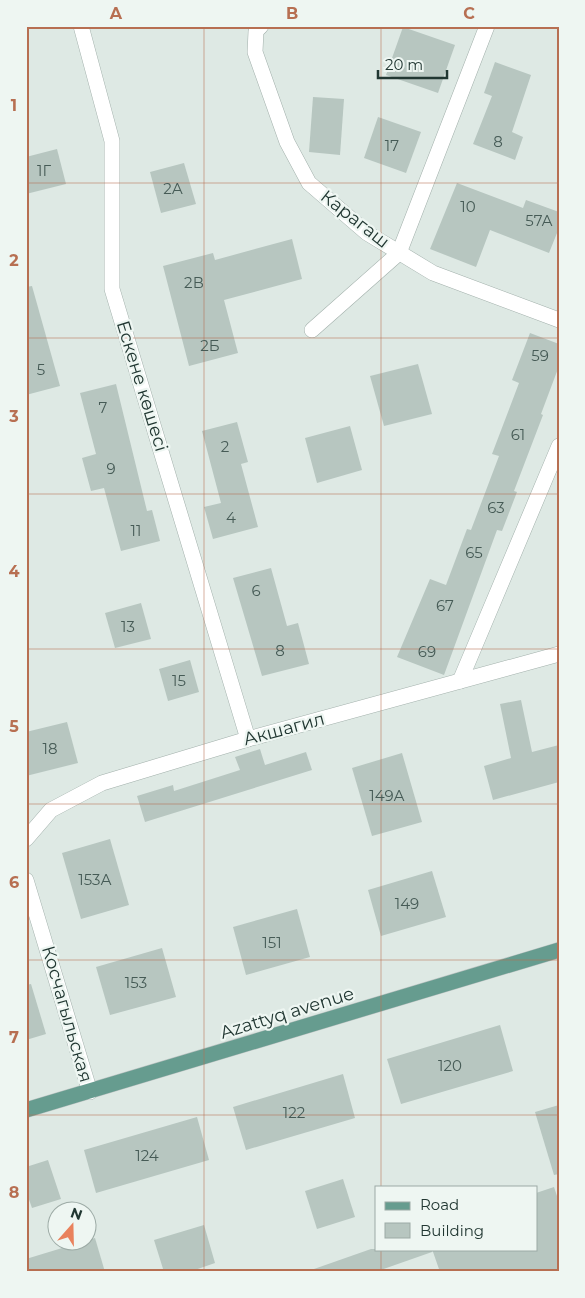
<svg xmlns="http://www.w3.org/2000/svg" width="585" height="1298" font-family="Montserrat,sans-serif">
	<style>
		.building { fill: #b7c6c0 }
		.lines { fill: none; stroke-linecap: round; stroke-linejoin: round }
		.minor-casing { stroke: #a2b0ab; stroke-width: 16 }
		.major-casing { stroke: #bcc3c2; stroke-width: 16 }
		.minor { stroke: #fff; stroke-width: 15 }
		.major { stroke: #669c8f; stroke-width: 15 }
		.grid { fill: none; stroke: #b76f52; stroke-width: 1; stroke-opacity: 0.55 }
		.labels { text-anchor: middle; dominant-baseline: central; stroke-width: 4.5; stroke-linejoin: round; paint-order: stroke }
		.number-label { font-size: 15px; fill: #465b56 }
		.street-label { font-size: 18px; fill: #213732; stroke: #eef6f2 }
		.neatline { fill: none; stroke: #b76f52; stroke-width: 2 }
		.grid-label { font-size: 16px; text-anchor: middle; font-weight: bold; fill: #b76f52 }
	</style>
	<rect width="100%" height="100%" fill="#dee9e4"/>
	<g class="building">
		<path d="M403,27L455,45L438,93L386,75Z"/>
		<path d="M495,62L531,75L512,132L523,137L515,160L473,144L492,96L484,93Z"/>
		<path d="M313,97L344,99L340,155L309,152Z"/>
		<path d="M378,117L421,132L406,173L364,158Z"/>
		<path d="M57,149L66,184L26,194V157Z"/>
		<path d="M184,163L196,204L161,213L150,172Z"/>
		<path d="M457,183L523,208L526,200L559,212V228L549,253L490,230L476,267L430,249Z"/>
		<path d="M292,239L302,279L224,300L238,353L189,366L163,266L213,253L215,260Z"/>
		<path d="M32,286L60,386L26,395V287Z"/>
		<path d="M530,333L559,344V366L541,414L543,415L514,491L517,492L502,531L497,530L444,675L397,657L430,579L446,585L467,529L471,530L499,456L492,454L519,383L512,380Z"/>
		<path d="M418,364L432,414L384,426L370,376Z"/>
		<path d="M116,384L147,511L152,510L160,541L121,551L104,488L91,491L82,458L96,454L80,393Z"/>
		<path d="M237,422L248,462L241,464L258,527L213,539L204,507L221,503L202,431Z"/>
		<path d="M350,426L362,470L317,483L305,438Z"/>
		<path d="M271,568L287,626L298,623L309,664L262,676L233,578Z"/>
		<path d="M141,603L151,639L115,648L105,613Z"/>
		<path d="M190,660L199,692L168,701L159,669Z"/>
		<path d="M521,700L532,752L559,745V782L493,800L484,766L511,758L500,704Z"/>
		<path d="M67,722L78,763L26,776V732Z"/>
		<path d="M260,749L265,765L306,752L312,770L145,822L137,796L173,785L174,791L240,770L235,757Z"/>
		<path d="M402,753L422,822L372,836L352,768Z"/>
		<path d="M110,839L129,905L81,919L62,853Z"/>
		<path d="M432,871L446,917L381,936L368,890Z"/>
		<path d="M297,909L310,957L246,975L233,927Z"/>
		<path d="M162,948L176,997L110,1015L96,967Z"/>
		<path d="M31,984L46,1034L26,1040V985Z"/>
		<path d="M500,1025L513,1071L401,1104L387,1059Z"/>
		<path d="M343,1074L355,1118L246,1150L233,1107Z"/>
		<path d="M559,1105V1174L554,1175L535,1112Z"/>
		<path d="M197,1117L209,1160L96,1193L84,1150Z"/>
		<path d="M48,1160L61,1199L32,1208L26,1191V1167Z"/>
		<path d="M343,1179L355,1217L317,1229L305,1191Z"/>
		<path d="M554,1187L559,1202V1272H440L432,1249H536V1193Z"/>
		<path d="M204,1225L215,1263L189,1272H164L154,1240Z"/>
		<path d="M95,1238L105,1272H26V1259Z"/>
		<path d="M371,1249H431L432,1252L375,1272H315L314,1269Z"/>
	</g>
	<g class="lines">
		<defs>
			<g id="minor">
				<path d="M81,26L112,141V289L248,739"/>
				<path d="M261,26L256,31L255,52L287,142L309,183L367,233L433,273L559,320"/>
				<path d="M312,330L399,253L487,26"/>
				<path d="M460,681L559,446"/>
				<path d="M26,839L51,810L102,783L248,739L559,654"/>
				<path d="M26,880L90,1092"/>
			</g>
			<path id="major" d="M26,1110L559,950"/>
		</defs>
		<use href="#minor" class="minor-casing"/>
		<use href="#major" class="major-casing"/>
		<use href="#minor" class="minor"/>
		<use href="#major" class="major"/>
	</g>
	<path class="grid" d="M204,26V1272M381,26V1187M26,183H559M26,338H559M26,494H559M26,649H559M26,804H559M26,960H559M26,1115H559M381,1249V1272"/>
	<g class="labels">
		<g class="number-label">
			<text x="498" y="141">8</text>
			<text x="392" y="145">17</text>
			<text x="44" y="170">1Г</text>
			<text x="173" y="188">2А</text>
			<text x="468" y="206">10</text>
			<text x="539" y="220">57А</text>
			<text x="194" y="282">2В</text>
			<text x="210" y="345">2Б</text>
			<text x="540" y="355">59</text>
			<text x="41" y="369">5</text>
			<text x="103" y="407">7</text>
			<text x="518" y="434">61</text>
			<text x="225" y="446">2</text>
			<text x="111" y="468">9</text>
			<text x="496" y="507">63</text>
			<text x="231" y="517">4</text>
			<text x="136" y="530">11</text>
			<text x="474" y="552">65</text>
			<text x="256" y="590">6</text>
			<text x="445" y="605">67</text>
			<text x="128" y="626">13</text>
			<text x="280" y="650">8</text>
			<text x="427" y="651">69</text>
			<text x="179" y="680">15</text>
			<text x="50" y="748">18</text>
			<text x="387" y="795">149А</text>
			<text x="95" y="879">153А</text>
			<text x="407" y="903">149</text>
			<text x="272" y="942">151</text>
			<text x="136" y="982">153</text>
			<text x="450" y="1065">120</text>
			<text x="294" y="1112">122</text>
			<text x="147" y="1155">124</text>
		</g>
		<g class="street-label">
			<text transform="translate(355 219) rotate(38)">Карагаш</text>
			<text transform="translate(142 386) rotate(73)">Ескене көшесі</text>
			<text transform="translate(284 729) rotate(-15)">Акшагил</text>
			<text transform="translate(287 1013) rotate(-17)">Azattyq avenue</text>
			<text transform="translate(67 1014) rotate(74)">Косчагыльская</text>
		</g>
	</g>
	<rect width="585" height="1298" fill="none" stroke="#eef6f2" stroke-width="55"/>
	<rect x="375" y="1186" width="162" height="65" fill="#eef6f2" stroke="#9caaa5"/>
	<rect x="385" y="1202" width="25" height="8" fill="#669c8f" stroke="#9caaa5"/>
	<text x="420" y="1210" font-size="15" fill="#213732">Road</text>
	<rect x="385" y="1223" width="25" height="15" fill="#b7c6c0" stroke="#9caaa5"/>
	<text x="420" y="1236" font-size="15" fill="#213732">Building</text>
	<g transform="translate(72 1226) rotate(20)"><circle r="24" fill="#eef6f2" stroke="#9caaa5"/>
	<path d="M0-4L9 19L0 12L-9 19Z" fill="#e9825d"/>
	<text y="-8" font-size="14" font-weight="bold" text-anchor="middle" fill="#213732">N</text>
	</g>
	<path d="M378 70v8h69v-8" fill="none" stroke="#213732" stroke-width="2.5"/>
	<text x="385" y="70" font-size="15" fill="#213732" stroke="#eef6f2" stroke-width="4" paint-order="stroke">20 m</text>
	<rect x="28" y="28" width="530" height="1242" class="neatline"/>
	<g class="grid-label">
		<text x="116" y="19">A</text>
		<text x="292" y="19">B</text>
		<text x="469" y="19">C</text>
		<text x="14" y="111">1</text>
		<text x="14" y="266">2</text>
		<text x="14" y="422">3</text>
		<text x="14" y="577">4</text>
		<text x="14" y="732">5</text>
		<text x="14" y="888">6</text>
		<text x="14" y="1043">7</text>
		<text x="14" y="1198">8</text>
	</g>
</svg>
